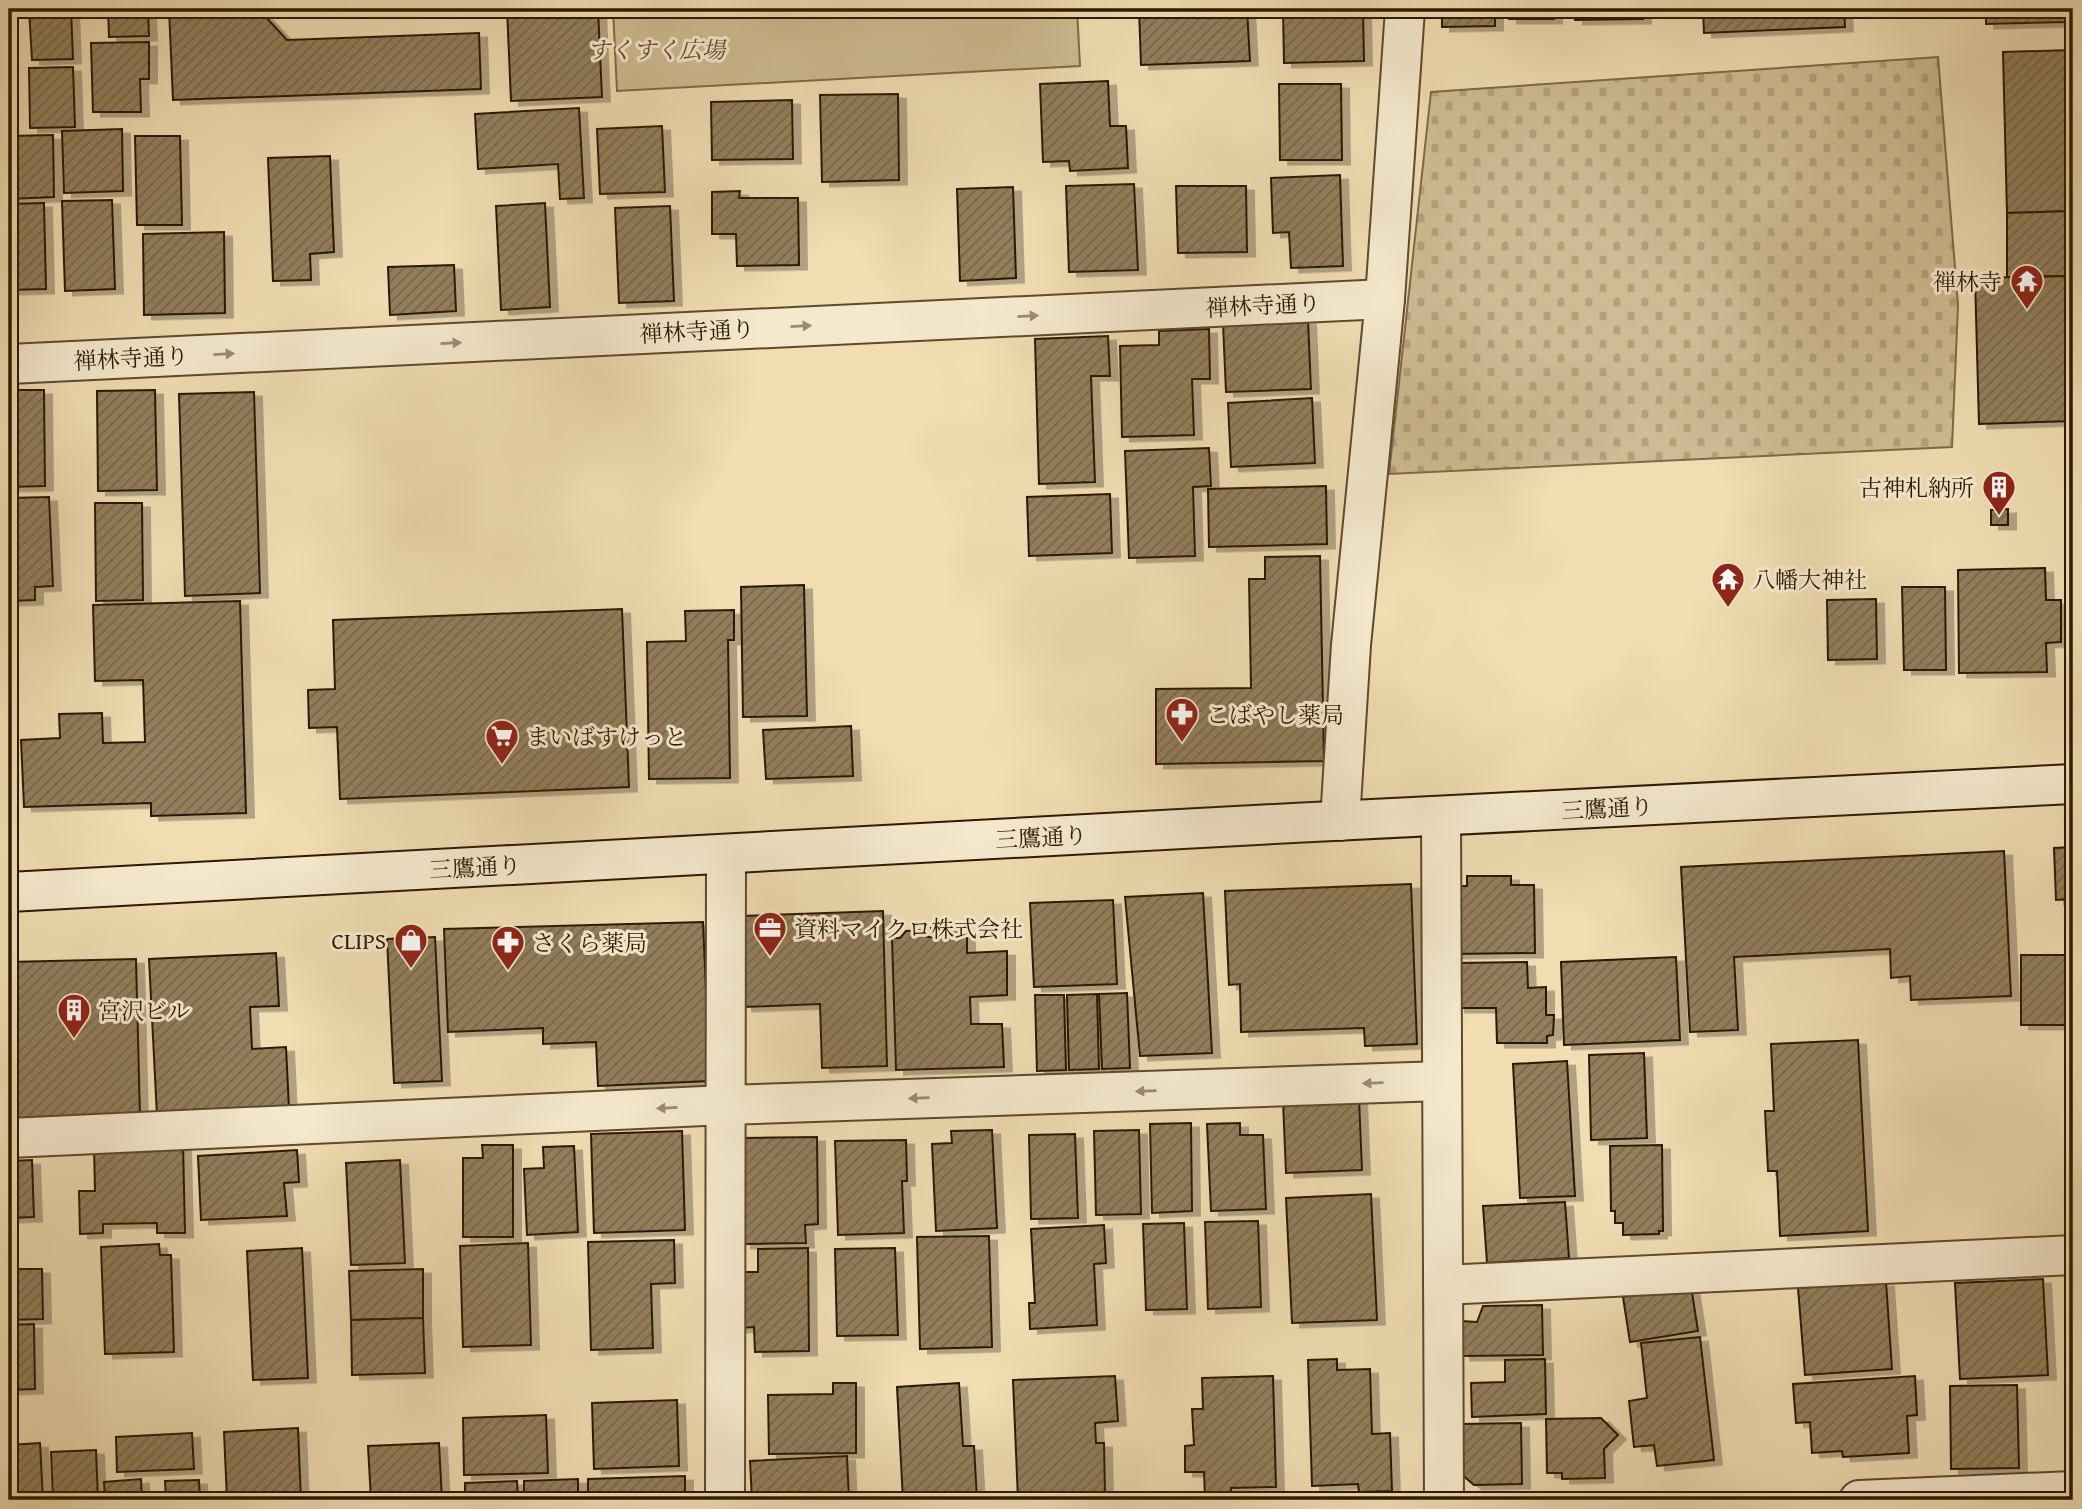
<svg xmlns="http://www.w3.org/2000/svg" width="2082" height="1509" font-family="'Gentium Book Plus','Noto Serif JP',serif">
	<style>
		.green { fill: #cfbc94; stroke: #7e6a4a; stroke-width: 2 }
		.cemetery { fill: url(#cemetery-stones); stroke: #7e6a4a; stroke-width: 2 }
		.building { fill: url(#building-hatch); stroke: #2d1900; stroke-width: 2; filter: url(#shadow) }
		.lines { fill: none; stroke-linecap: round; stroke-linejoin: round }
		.street-casing { stroke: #5e4a2c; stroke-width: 42 }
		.secondary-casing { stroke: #2d1900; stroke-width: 42 }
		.street { stroke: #f5e9cd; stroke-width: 38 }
		.secondary { stroke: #f5e9cd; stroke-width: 38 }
		.oneway { fill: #9b8b71 }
		.labels { text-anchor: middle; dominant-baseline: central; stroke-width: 6; stroke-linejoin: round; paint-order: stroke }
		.park-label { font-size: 23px; font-style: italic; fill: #5e4a2c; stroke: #f5e9cd }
		.poi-label { font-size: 23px; fill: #2d1900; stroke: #f5e9cd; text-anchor: start }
		.street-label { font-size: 23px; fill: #2d1900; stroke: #f5e9cd }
	</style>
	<defs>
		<pattern id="cemetery-stones" width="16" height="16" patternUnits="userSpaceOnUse" patternTransform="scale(1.75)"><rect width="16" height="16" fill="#cfbc94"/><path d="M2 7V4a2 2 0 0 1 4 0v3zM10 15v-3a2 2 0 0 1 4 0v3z" fill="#b2a17e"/></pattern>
		<pattern id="building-hatch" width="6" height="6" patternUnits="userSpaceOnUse" patternTransform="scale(1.75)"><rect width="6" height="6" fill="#927f5d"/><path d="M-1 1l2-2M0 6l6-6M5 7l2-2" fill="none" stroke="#78674a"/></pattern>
		<filter id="shadow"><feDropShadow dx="8" dy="4.5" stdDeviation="0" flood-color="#0004"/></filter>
	</defs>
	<rect width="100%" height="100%" fill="#f0ddb2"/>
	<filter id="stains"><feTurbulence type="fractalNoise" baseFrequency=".00286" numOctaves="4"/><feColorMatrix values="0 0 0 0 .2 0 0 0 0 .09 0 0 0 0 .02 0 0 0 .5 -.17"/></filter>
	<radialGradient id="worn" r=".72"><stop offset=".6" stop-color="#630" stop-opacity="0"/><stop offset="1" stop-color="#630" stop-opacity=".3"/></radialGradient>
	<path class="green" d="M613,9H1077L1080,66L617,91Z"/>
	<path class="cemetery" d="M1938,57L1958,305L1952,447L1389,474L1431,92Z"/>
	<g class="building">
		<path d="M29,9H71L73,59L32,60Z"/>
		<path d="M108,9H148L149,36L109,37Z"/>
		<path d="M169,9H263V14L287,40L479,33L481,89L173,100Z"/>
		<path d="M507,9H598L602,97L511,101Z"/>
		<path d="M1139,9H1247L1250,61L1141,65Z"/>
		<path d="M1283,9H1363L1364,61L1284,63Z"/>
		<path d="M1442,9H1495V26L1442,27Z"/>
		<rect x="1509" y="9" width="45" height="10"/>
		<path d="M1575,9H1643V19L1575,20Z"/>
		<path d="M1703,9H1844L1845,27L1704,33Z"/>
		<path d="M1986,9H2066L2067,22L1986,24Z"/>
		<path d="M149,42V79H140L141,112H93L91,43Z"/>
		<path d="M2073,50V211L2007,213L2003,52Z"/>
		<path d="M73,67L75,127L30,128L29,68Z"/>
		<path d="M1108,81L1110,126H1126L1128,168L1070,171L1069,161L1043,162L1040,84Z"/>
		<path d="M1279,84H1341L1342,160H1280Z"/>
		<path d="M898,94L899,180L822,182L820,95Z"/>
		<path d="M792,100L793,159L712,160L711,102Z"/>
		<path d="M579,108L584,198L560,199L558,164L478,169L475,114Z"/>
		<path d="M662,126L665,192L600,194L597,129Z"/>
		<path d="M122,129L123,191L64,193L62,131Z"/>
		<path d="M53,135L54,197L9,199V136Z"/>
		<path d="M135,136H180L182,225H137Z"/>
		<path d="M330,156L334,252L310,254L311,280L273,281L268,158Z"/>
		<path d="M1340,175L1343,266L1291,268L1289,232L1273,233L1271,178Z"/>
		<path d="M1134,184L1138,270L1069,272L1066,186Z"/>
		<path d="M1176,186H1246L1247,252L1178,253Z"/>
		<path d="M1013,187L1016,278L960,281L957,189Z"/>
		<path d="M740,191L739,198H798L799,265L737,266L736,234H712V192Z"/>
		<path d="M112,200L115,289L65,291L62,201Z"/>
		<path d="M44,203L46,289L9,290V204Z"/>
		<path d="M545,203L550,307L501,310L496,206Z"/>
		<path d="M670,206L674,301L619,303L615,208Z"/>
		<path d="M2073,211V301V276L2007,277V213Z"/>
		<path d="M224,232L225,313L144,315L143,234Z"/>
		<path d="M454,265L456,311L390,315L388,267Z"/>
		<path d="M2073,276V421L1979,424L1975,278Z"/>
		<path d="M1308,320L1311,389L1226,392L1223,324Z"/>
		<path d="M1209,329L1210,379H1192L1194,435L1122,437L1120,346L1159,345V331Z"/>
		<path d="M1108,336L1110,376H1091L1095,482L1039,484L1035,339Z"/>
		<path d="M9,390H44L45,486L9,487Z"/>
		<path d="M155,390L157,490L98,491L97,391Z"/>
		<path d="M254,392L260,593L185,596L179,394Z"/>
		<path d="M1312,398L1315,463L1231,467L1228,403Z"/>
		<path d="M1209,448L1211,486L1193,487L1195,556L1129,558L1125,451Z"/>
		<path d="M1326,486L1327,544L1209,547L1208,489Z"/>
		<path d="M1110,494L1112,553L1029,556L1027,497Z"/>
		<path d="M49,497L53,586L35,587V600L9,601V498Z"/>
		<path d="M95,503H142L143,600L96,601Z"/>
		<path d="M2008,509V525H1991V510Z"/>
		<path d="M1320,556L1324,761L1156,764V689L1251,688L1249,579H1265V557Z"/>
		<path d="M2045,568L2046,600H2061V642L2046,643L2047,672L1959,673L1958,570Z"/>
		<path d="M804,585L807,716L743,717L741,587Z"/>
		<path d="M1902,587H1945L1946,670H1904Z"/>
		<path d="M1876,599L1877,659L1828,660L1827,600Z"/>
		<path d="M240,601L246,813L151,816V803L24,807L21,740L60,738L59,714L102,713L103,743L145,742L143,680L95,681L93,605Z"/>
		<path d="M622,609L629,787L340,799L337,727L309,728L308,690L335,689L333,620Z"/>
		<path d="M734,610V640H728L730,778L649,779L647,642L686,641L685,611Z"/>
		<path d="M851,726L853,776L766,779L763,730Z"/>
		<path d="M2073,847V899L2056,900L2054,848Z"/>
		<path d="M2004,851L2011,996L1911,1000L1910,976L1891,978L1890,949L1734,957L1738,1030L1690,1032L1681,867Z"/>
		<path d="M1467,876H1511V885H1534L1535,953L1450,954L1448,886H1467Z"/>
		<path d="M1411,884L1417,1044L1365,1046L1364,1028L1241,1032L1240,984L1229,985L1225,891Z"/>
		<path d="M1203,893L1212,1053L1140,1056L1125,897Z"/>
		<path d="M1113,900L1117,984L1034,987L1030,903Z"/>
		<path d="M883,911L887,1066L822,1068L820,1004L744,1007L741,916Z"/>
		<path d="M703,922L710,1081L598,1086L596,1042L543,1044V1028L448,1032L444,929Z"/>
		<path d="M931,928H967V953L1007,951V995L970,997L971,1024H1002L1004,1067L896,1070L892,938H900L906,931L920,930L927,937H931Z"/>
		<path d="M435,937L442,1081L394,1083L387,939Z"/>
		<path d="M276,953L279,1006L250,1007L252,1049L286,1047L289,1109L157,1116L149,959Z"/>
		<rect x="2021" y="955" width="52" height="70"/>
		<path d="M1676,957L1680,1040L1564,1045L1561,962Z"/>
		<path d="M136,959L140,1117L9,1120V962Z"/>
		<path d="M1527,962L1528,988L1546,987V1015H1554L1553,1035L1547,1036V1043H1497L1496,1008H1457L1456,963Z"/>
		<path d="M1127,993L1130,1068L1102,1069L1099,994Z"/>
		<path d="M1097,994L1099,1069L1069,1070L1067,995Z"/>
		<path d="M1035,995H1064L1066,1070L1037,1071Z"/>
		<path d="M1858,1040L1868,1231L1780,1236L1777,1171H1768L1765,1111H1774L1771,1044Z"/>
		<path d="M1644,1053L1647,1138L1591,1140L1589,1055Z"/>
		<path d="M1567,1061L1575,1196L1520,1198L1513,1064Z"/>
		<path d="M1359,1098L1362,1170L1286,1173L1283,1101Z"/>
		<path d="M1191,1123L1192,1211L1152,1213L1150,1124Z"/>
		<path d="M1240,1123V1135H1263L1266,1209L1211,1211L1207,1124Z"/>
		<path d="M992,1130L997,1228L936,1231L932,1144L952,1143L951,1131Z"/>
		<path d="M1139,1130L1141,1214L1096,1215L1094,1131Z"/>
		<path d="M682,1131L685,1230L594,1233L591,1134Z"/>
		<path d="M1075,1134L1078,1218L1031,1219L1029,1135Z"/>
		<path d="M817,1137L818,1224L805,1225L806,1243L743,1244L741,1138Z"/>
		<path d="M906,1140L907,1181H902L904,1233L838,1235L835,1141Z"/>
		<path d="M183,1143L185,1233H157V1223L103,1224V1233L80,1234L79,1191H95L94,1146Z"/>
		<path d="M482,1145H513V1237H463V1158H483Z"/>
		<path d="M1662,1145L1663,1231H1659V1234L1623,1235V1223H1615V1211H1611L1610,1146Z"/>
		<path d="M574,1146L578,1232L527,1235L524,1169L544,1168L543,1147Z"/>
		<path d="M297,1150L299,1182L284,1183L287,1216L201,1220L198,1156Z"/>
		<path d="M32,1160L34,1217L9,1218V1161Z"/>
		<path d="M400,1160L405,1263L351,1265L346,1163Z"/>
		<path d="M1371,1194L1377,1320L1292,1323L1286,1198Z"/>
		<path d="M1565,1202L1569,1258L1487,1263L1483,1206Z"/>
		<path d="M1258,1221L1261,1307L1208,1309L1205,1222Z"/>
		<path d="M1184,1223L1187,1309L1146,1310L1143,1224Z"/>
		<path d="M1104,1225L1106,1263L1094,1264L1097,1325L1030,1329L1029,1303H1035L1031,1229Z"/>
		<path d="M989,1236L992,1347L920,1349L917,1237Z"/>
		<path d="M674,1240L675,1283L651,1284L653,1348L591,1350L588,1242Z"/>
		<path d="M528,1243L531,1345L463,1347L460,1246Z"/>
		<path d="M159,1244L160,1255H171L174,1352L105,1354L101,1247Z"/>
		<path d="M302,1248L308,1378L253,1380L247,1251Z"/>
		<path d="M808,1248L809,1351L755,1352L754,1327L739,1328L738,1272H758V1249Z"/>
		<path d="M895,1248L898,1335L837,1336L835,1249Z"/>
		<path d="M9,1269H42L43,1319L9,1320Z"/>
		<path d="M423,1269V1318L351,1320L349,1271Z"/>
		<path d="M2043,1279L2048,1375L1960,1379L1955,1283Z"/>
		<path d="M1886,1282L1892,1369L1805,1375L1798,1288Z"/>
		<path d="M1691,1286L1698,1331L1630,1342L1623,1297Z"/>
		<path d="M1542,1305L1543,1355L1462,1356V1321L1477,1322L1483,1306Z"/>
		<path d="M423,1318L425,1373L352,1375L351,1320Z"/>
		<path d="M34,1324L35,1389L9,1390V1325Z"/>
		<path d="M1700,1337L1714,1460L1657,1466L1654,1445L1634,1447L1629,1401L1647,1398L1641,1343Z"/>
		<path d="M1337,1359V1370L1370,1369L1372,1434L1390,1433L1392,1491L1359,1492L1358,1484L1312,1486L1308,1360Z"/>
		<path d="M1545,1359L1546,1414L1472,1417L1471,1383L1505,1382V1360Z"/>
		<path d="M1115,1376L1118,1421L1095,1423L1096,1443H1104L1105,1494L1059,1495V1500H1018L1013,1380Z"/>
		<path d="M1273,1376L1276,1487L1231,1488V1498H1205L1204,1472H1185V1446L1194,1445L1192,1409H1203L1202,1378Z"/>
		<path d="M1915,1376L1917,1415L1907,1416L1909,1453L1843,1457L1842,1451L1812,1453L1810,1422L1796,1423L1793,1384Z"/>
		<path d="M833,1383H856V1453L769,1454L768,1395L833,1394Z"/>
		<path d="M959,1383L963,1446H974L977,1500H903L897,1387Z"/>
		<path d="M2017,1385L2019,1468L1951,1469L1950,1386Z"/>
		<path d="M677,1400L679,1466L594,1469L592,1403Z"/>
		<path d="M546,1415L548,1473L464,1475L463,1418Z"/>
		<path d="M1601,1418L1618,1435L1604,1449L1605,1478L1562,1479V1473H1547L1546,1419Z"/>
		<path d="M1521,1423L1522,1484L1474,1485L1460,1473V1424Z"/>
		<path d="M298,1428L301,1500H227L224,1432Z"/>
		<path d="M192,1433L194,1469L117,1472L116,1437Z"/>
		<path d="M40,1443L43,1500H9V1445Z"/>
		<path d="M439,1443L442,1500H371L368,1446Z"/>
		<path d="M96,1450L98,1500H53L51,1452Z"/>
		<path d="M847,1456L849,1500H752L750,1461Z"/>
		<path d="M685,1476V1500H588V1479Z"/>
		<path d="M141,1479L142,1500H105L104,1482Z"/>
		<path d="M578,1479V1500H524V1481Z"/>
		<path d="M199,1480L200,1500H166L165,1481Z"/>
		<path d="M517,1481L518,1500H465V1483Z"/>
	</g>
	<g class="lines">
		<defs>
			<g id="street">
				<path d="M9,364L1385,299"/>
				<path d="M1441,817L1444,1500"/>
				<path d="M1340,821L1351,645L1385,299L1405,9"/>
				<path d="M9,1138L726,1105L1442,1081"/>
				<path d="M1443,1285L2073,1255"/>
				<path d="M725,1500L726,854"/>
				<path d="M1859,1500L2073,1491"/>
			</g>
			<path id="secondary" d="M9,892L1293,823L2073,784"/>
		</defs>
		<use href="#street" class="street-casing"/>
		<use href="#secondary" class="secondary-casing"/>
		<use href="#street" class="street"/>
		<use href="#secondary" class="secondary"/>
	</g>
	<defs><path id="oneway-solid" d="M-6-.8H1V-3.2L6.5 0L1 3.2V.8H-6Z" transform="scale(1.75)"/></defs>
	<g class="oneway">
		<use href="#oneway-solid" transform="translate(1028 316) rotate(-3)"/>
		<use href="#oneway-solid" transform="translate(801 326) rotate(-3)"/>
		<use href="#oneway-solid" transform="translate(451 343) rotate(-3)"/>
		<use href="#oneway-solid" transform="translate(224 354) rotate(-3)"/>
		<use href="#oneway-solid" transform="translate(1373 1083) rotate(178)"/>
		<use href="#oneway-solid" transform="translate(1146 1091) rotate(178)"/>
		<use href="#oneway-solid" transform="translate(919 1098) rotate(178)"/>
		<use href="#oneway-solid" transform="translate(667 1108) rotate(177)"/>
	</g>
	<defs>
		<symbol id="temple-pin" viewBox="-11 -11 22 30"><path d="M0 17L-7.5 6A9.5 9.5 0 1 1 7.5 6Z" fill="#8f2418" stroke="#f5e9cd"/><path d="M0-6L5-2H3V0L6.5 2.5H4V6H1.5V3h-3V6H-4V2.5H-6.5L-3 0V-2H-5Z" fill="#fff"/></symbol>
		<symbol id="building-pin" viewBox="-11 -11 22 30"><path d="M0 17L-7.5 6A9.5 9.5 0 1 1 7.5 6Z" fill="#8f2418" stroke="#f5e9cd"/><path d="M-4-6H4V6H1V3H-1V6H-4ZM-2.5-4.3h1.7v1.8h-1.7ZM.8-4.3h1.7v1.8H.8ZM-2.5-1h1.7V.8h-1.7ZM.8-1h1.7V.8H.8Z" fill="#fff"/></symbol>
		<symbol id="pharmacy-pin" viewBox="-11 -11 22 30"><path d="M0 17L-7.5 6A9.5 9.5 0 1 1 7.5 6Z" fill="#8f2418" stroke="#f5e9cd"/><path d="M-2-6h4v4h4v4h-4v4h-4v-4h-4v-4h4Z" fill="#fff"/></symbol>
		<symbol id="supermarket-pin" viewBox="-11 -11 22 30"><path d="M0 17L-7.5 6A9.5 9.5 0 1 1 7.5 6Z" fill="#8f2418" stroke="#f5e9cd"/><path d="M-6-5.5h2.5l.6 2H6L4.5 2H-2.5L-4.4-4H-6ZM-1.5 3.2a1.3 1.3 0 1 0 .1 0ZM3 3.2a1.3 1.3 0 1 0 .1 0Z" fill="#fff"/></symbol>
		<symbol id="office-pin" viewBox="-11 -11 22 30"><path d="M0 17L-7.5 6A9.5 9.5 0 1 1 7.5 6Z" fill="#8f2418" stroke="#f5e9cd"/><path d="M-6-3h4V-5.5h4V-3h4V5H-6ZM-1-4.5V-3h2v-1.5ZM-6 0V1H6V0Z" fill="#fff"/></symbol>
		<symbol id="shop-pin" viewBox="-11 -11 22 30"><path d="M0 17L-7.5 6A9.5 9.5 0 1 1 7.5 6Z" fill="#8f2418" stroke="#f5e9cd"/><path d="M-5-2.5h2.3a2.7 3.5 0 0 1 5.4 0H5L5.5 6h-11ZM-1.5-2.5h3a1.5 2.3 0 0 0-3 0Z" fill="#fff"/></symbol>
	</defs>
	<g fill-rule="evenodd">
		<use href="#temple-pin" x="2008" y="262" width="38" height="52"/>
		<use href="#building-pin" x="1980" y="468" width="38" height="52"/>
		<use href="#temple-pin" x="1709" y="560" width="38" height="52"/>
		<use href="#pharmacy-pin" x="1163" y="695" width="38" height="52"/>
		<use href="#supermarket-pin" x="483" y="717" width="38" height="52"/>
		<use href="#office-pin" x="751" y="909" width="38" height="52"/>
		<use href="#shop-pin" x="392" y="921" width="38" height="52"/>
		<use href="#pharmacy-pin" x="489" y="923" width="38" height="52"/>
		<use href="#building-pin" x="55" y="991" width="38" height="52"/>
	</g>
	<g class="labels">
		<g class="park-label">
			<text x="656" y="49">すくすく広場</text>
		</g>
		<g class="poi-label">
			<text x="2002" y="281" text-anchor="end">禅林寺</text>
			<text x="1974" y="487" text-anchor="end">古神札納所</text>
			<text x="1752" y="579">八幡大神社</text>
			<text x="1206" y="714">こばやし薬局</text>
			<text x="526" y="736">まいばすけっと</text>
			<text x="794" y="928">資料マイクロ株式会社</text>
			<text x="386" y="940" text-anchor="end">CLIPS</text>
			<text x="532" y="942">さくら薬局</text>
			<text x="98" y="1010">宮沢ビル</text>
		</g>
		<g class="street-label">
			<text transform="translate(1263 305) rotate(-3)">禅林寺通り</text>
			<text transform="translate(697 331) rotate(-3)">禅林寺通り</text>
			<text transform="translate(131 358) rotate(-3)">禅林寺通り</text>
			<text transform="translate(1607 808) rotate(-3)">三鷹通り</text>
			<text transform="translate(1041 837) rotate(-3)">三鷹通り</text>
			<text transform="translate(475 867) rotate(-3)">三鷹通り</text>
		</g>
	</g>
	<rect width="2082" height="1509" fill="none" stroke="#f0ddb2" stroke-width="35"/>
	<rect x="10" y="10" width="2061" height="1488" fill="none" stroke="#2d1900" stroke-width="3.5"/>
	<rect x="18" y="18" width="2047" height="1474" fill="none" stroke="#2d1900" stroke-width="2"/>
	<rect width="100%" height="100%" filter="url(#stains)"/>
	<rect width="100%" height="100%" fill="url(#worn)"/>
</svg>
